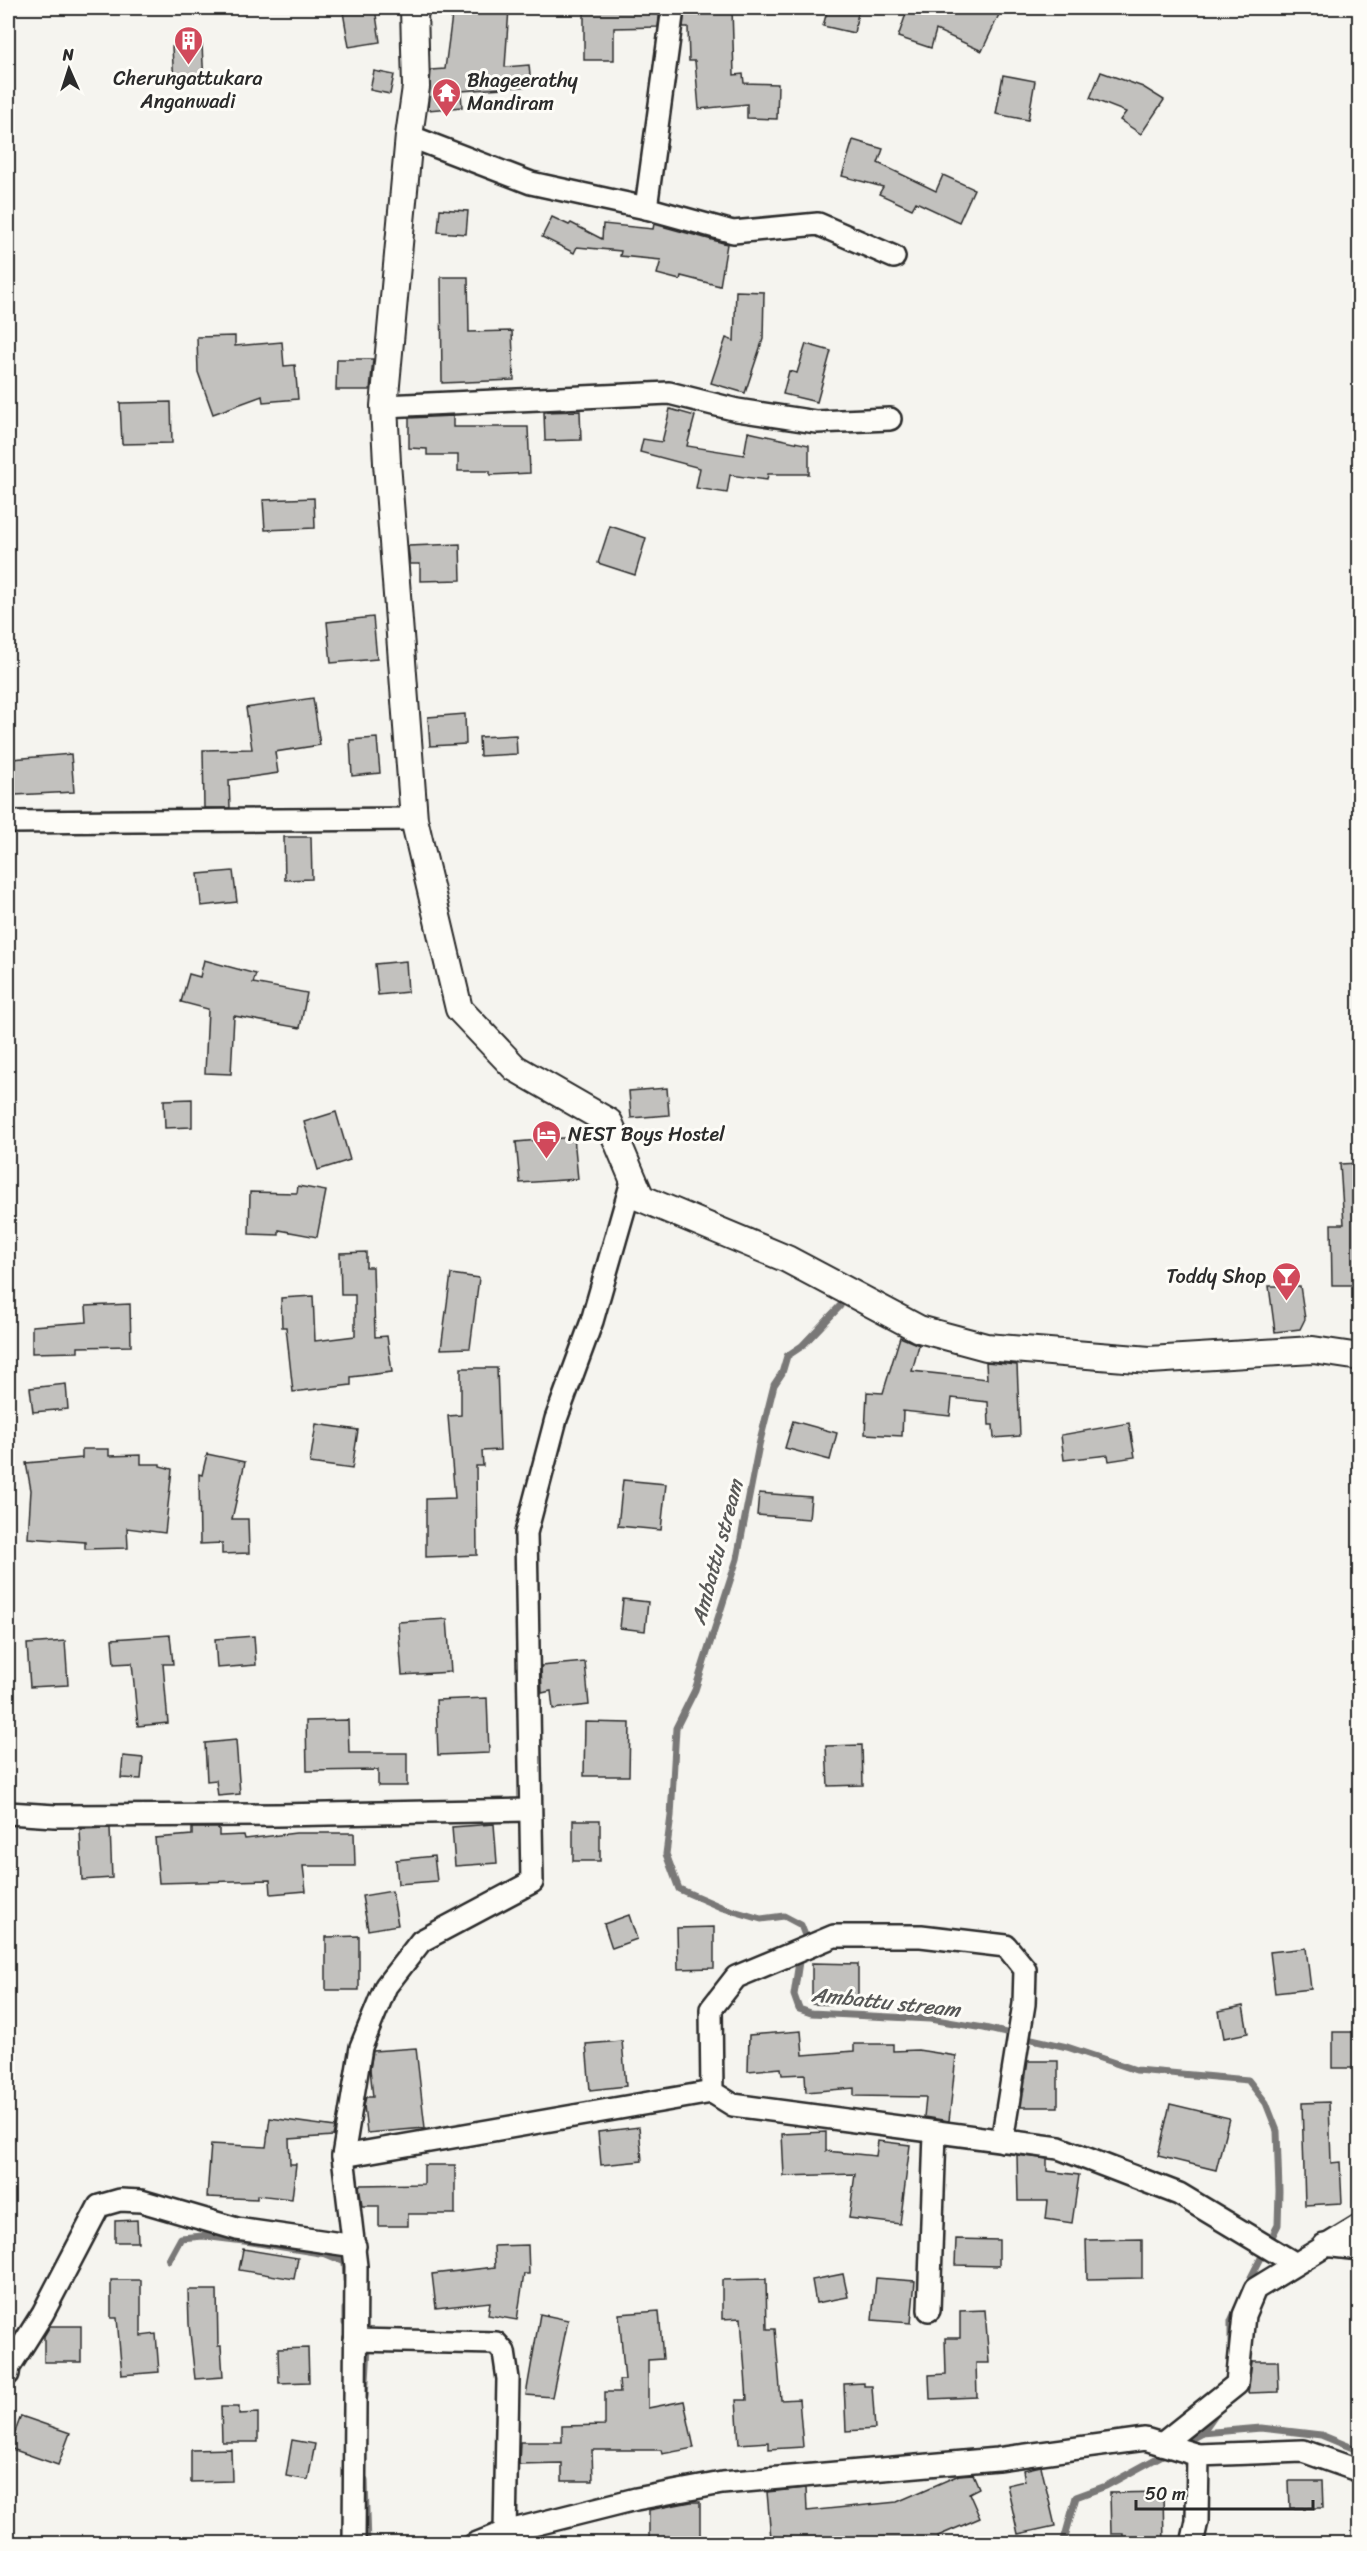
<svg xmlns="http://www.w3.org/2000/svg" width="1367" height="2551" font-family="Sriracha,sans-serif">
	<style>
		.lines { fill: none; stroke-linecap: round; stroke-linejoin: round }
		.stream { stroke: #797877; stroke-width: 7 }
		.building { fill: #c2c1be; stroke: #2b2b2b; stroke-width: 1.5 }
		.minor-casing { stroke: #2b2b2b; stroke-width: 26 }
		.tertiary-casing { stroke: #2b2b2b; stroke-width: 30 }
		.minor { stroke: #fdfcf7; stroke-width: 21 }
		.tertiary { stroke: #fdfcf7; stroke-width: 26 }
		.labels { text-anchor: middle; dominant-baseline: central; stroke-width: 6; stroke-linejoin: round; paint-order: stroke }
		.poi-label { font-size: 20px; fill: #2b2b2b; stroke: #fdfcf7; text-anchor: start }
		.water-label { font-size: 21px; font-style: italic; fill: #585857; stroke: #fdfcf7 }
	</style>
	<rect width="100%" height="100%" fill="#f5f4ef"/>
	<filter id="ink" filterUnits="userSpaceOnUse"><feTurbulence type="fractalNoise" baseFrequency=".0167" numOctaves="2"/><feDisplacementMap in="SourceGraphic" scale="12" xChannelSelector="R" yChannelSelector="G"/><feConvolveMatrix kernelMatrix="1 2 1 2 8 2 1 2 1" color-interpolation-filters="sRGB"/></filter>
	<g filter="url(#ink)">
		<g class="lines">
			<g class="stream">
				<path d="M804,1944L806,1938L801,1925L784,1916L761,1919L723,1908L679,1889L666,1854L671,1816L676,1728L695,1690L737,1559L759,1445L774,1385L782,1373L787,1356L802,1346L840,1306"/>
				<path d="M800,1955L794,1995L799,2009L811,2013L930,2019L984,2028L1067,2047L1136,2070L1248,2080L1266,2103L1277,2131L1279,2191L1278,2225L1246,2287"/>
				<path d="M169,2260L181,2238L203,2236L252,2242L326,2254L345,2262L346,2280"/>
				<path d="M345,2323V2309"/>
				<path d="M1231,2347V2321L1237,2308"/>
				<path d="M365,2397L368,2348"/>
				<path d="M1202,2433L1218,2410"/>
				<path d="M1180,2445L1202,2433L1261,2428L1321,2435L1360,2451"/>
				<path d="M365,2480L367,2544"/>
				<path d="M452,2544L469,2537"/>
				<path d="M1063,2544L1076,2497L1106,2486L1170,2451"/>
			</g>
		</g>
		<g class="building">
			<path d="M375,8L380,42L349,47L343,12Z"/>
			<path d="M453,8H509L505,67L529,65L531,86L461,91L462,107L428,110L431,70L445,69Z"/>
			<path d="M584,8H660L658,27L614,28V60H584Z"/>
			<path d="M685,8H732L734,75L743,74L744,83L778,84L777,119L747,118V104L699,109L695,61H689L688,27H683Z"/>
			<path d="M828,8H859L854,33L823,26Z"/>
			<path d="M908,8H1002L982,51L936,30L931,48L898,37Z"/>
			<path d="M202,45L204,83L174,84L172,47Z"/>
			<path d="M374,71L394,75L390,94L370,90Z"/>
			<path d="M1101,72L1143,87L1164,100L1141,134L1120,120L1126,112L1090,98Z"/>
			<path d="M1003,75L1035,81L1028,120L996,114Z"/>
			<path d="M853,140L883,149L878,163L936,191L943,175L974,189L959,222L916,202L912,209L879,194L883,187L842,176Z"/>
			<path d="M440,209L468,211L466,234L438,232Z"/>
			<path d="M552,217L569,225L571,223L602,239L603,224L653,229L654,224L727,244L720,286L681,276L680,280L657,274L661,260L620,256L621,251L577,247L574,253L542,237Z"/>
			<path d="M441,277H468L469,332L512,331L514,380L442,383Z"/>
			<path d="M736,291L764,292L763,339L745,393L711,383L726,338L734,341Z"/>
			<path d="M235,336V346L282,342L284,366L295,365L298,399L263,402L262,396L213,414L198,372L197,337Z"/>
			<path d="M806,344L831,351L817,402L783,394L789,371L797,373Z"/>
			<path d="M337,359H373L370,390H336Z"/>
			<path d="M171,402L172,443L122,444L120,403Z"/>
			<path d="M670,409L695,416L687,446L744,455L748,432L809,445V474H768L767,480L730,475L727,493L696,488L700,468L640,452L643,439L662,442Z"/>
			<path d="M580,411L581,440L545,441L544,412Z"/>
			<path d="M453,416V427H528L530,473L490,475V471H458V455H427V449L409,448V418Z"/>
			<path d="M314,498L315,528L265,530L263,500Z"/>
			<path d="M610,526L646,538L635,575L598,563Z"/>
			<path d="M460,544L461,580L420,581V564H410L408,546Z"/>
			<path d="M373,617L377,659L331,663L327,622Z"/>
			<path d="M313,698L320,745L275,752L278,773L229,780L230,808H204L203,750L252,749L246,708Z"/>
			<path d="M465,714L466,744L430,746L428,717Z"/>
			<path d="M516,735L517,754L480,756L479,737Z"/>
			<path d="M377,738L380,773L352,776L350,740Z"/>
			<path d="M71,754L74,792L15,795L12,759Z"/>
			<path d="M284,837H311L312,879L285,880Z"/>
			<path d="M233,871L237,902L201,906L198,874Z"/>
			<path d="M204,960L256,974L253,983L307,993L300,1028L234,1016L231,1074L205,1073L208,1009L181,1002L189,974L200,977Z"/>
			<path d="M406,961L408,992L378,995L375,964Z"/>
			<path d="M667,1088L669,1115L631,1118L629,1091Z"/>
			<path d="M192,1099V1127L165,1128L164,1100Z"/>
			<path d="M336,1112L350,1160L318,1170L304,1122Z"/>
			<path d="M574,1137L578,1179L520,1183L516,1142Z"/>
			<path d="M1359,1163V1285H1332L1331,1224H1344L1340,1164Z"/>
			<path d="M298,1186L326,1191L317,1237L279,1230V1235L249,1234L250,1192L297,1193Z"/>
			<path d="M366,1252V1267H373L375,1337L387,1336L392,1372L351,1377V1385L293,1392L286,1327H282L281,1298L313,1296L315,1341L355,1336V1295H341L340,1253Z"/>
			<path d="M451,1274L479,1278L470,1348L441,1349Z"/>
			<path d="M1269,1286H1300L1305,1319L1300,1329L1275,1332Z"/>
			<path d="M130,1304L131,1346L78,1347V1352L32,1353V1326L87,1322L86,1306Z"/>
			<path d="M900,1337L919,1345L912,1371L987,1379L986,1362L1017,1365L1020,1436L994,1438L993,1425H989L988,1402L952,1398L950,1416L903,1411L902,1436L865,1434L867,1392L883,1393Z"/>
			<path d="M461,1368H497L500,1450L482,1451L483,1466H476L477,1555L426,1557V1499L455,1498L448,1416L461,1415Z"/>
			<path d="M66,1384L68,1409L33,1412L30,1388Z"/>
			<path d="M793,1421L837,1433L830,1460L785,1448Z"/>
			<path d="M1129,1423L1135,1457L1109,1461L1108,1455L1064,1460L1061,1435Z"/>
			<path d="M316,1424L358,1430L352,1469L310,1463Z"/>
			<path d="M82,1449H109V1456L141,1455V1464H160V1466L172,1469L165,1533L127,1528L128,1548L85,1549V1542L28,1538L31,1490L26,1463L82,1458Z"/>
			<path d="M207,1454L245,1462L232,1519H248L249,1553L222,1554V1543L200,1544L199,1474L202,1475Z"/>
			<path d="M623,1480L666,1484L661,1530L618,1526Z"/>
			<path d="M759,1493L811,1497L809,1519L757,1515Z"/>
			<path d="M623,1599L648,1602L645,1631L620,1628Z"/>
			<path d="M447,1619L451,1672L402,1675L398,1622Z"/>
			<path d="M170,1635L173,1664H163L168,1723L138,1726L132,1663L114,1664L112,1639Z"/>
			<path d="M254,1636L256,1665L217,1668L215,1639Z"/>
			<path d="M65,1641L68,1685L30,1687L27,1644Z"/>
			<path d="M585,1662L589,1705L553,1709L551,1691L542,1693L541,1666Z"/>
			<path d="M487,1698L489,1753L438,1755L436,1700Z"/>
			<path d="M348,1720L349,1753H407V1786H378V1770L307,1771L306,1721Z"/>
			<path d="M585,1722L630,1723L629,1776H584Z"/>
			<path d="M236,1740L240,1794L218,1796L216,1780L207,1781L205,1743Z"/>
			<path d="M862,1745L863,1785L828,1786L826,1746Z"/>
			<path d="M123,1756L143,1758L141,1779L121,1778Z"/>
			<rect x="573" y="1820" width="27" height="41"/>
			<path d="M494,1824L497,1863L455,1866L452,1827Z"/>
			<path d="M110,1828L112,1878L82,1880L80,1829Z"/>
			<path d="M192,1828H219V1836L244,1835L245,1839L296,1833H354L355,1866H303L306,1891L271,1894L270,1880L159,1883L155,1838L192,1835Z"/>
			<path d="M434,1856L437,1881L398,1884L396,1860Z"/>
			<path d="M392,1891L398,1925L368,1930L362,1896Z"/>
			<path d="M629,1915L637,1939L612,1948L604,1924Z"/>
			<path d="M714,1927V1968L678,1969L677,1928Z"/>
			<path d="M359,1936V1990H326V1937Z"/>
			<path d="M1306,1948L1311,1989L1275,1993L1270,1952Z"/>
			<path d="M812,1963L858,1964V2005L812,2004Z"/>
			<path d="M1243,2006L1248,2033L1224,2038L1219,2011Z"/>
			<path d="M801,2031L803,2055L854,2051V2044H893V2051L918,2050L956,2056L949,2121L924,2117L926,2097L854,2096V2088L806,2092L805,2074L782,2075L781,2068L748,2071L749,2035Z"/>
			<rect x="1333" y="2032" width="26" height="36"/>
			<path d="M622,2041L626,2086L590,2090L586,2044Z"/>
			<path d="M416,2048L425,2128L367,2133L364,2105L366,2097H373L370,2069L373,2051Z"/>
			<path d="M1028,2061H1058V2107H1021Z"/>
			<path d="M1329,2102L1331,2163L1340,2162L1342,2203L1305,2205L1302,2103Z"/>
			<path d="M1170,2104L1229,2118L1216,2170L1158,2156Z"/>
			<path d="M270,2118L335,2127L333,2136L289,2139L290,2164H296L292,2199L257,2195V2199L207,2197L211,2144L266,2147Z"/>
			<path d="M639,2127L642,2161L601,2165L598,2132Z"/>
			<path d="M826,2132V2151L876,2156L878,2141L910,2145L900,2224L849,2218L855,2174L784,2176L782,2134Z"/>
			<path d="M1017,2155L1047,2159V2171L1079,2175L1072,2223L1046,2219L1048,2201H1018Z"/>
			<path d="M424,2165H455V2214H408V2226H379V2206H362L359,2185L424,2184Z"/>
			<path d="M137,2220L138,2242H115V2221Z"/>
			<path d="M956,2239L999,2240V2266L955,2265Z"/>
			<path d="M1142,2239V2278L1087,2279L1086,2240Z"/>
			<path d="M528,2245L529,2274H524L517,2320L488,2315L490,2302L436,2308L432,2274L495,2267L494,2246Z"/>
			<path d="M243,2249L298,2258L294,2279L239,2270Z"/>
			<path d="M843,2274L848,2297L816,2303L812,2280Z"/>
			<path d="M876,2278L915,2281L911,2323L872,2320Z"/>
			<path d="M766,2279L767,2329H775L781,2400L799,2399L803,2447L769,2449V2442L739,2444L736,2400H747L741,2318L722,2319V2280Z"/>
			<path d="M111,2280H141V2336L156,2334L159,2372L122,2375L117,2318H111Z"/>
			<path d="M188,2290H217L218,2346H221L223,2377L195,2379L189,2324Z"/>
			<path d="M985,2310L989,2363H976L977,2397L930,2399L929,2375L946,2374L945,2338H960V2311Z"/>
			<path d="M659,2311L663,2359L648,2360V2408L684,2401L694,2448L662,2454L661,2450H592L593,2481H562V2464L519,2465L520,2442H562V2426L605,2425V2392H620L619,2380H625L619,2314Z"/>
			<path d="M540,2314L568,2320L552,2397L526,2395Z"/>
			<path d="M50,2326H81V2362H44V2336Z"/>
			<path d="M308,2348L309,2382L279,2383L278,2349Z"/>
			<path d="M1252,2361H1278L1279,2392L1248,2393Z"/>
			<path d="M864,2383V2386H872L875,2429L846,2431L844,2384Z"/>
			<path d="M221,2407H239V2414L258,2413V2442H222Z"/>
			<path d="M21,2416L70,2433L58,2465L9,2448Z"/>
			<path d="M292,2440L315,2444L308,2480L286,2476Z"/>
			<path d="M231,2449L232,2481L191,2482V2450Z"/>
			<path d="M1041,2466L1055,2526L1018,2534L1007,2485L1025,2481L1023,2470Z"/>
			<path d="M973,2474L979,2488L969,2493L980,2518L938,2536L940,2544H786L785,2537L771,2538L767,2492L806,2488L807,2511L897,2502L959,2475Z"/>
			<path d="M1289,2481H1322L1323,2508H1290Z"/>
			<path d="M1163,2492L1164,2544H1123V2534H1111L1110,2493Z"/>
			<path d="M691,2502H700V2544H649V2510Z"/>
		</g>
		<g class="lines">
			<defs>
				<g id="minor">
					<path d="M409,136L531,183L646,208L733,232L818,224L894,257"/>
					<path d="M646,208L673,8"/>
					<path d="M384,406L669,393L737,410L816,422L890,419"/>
					<path d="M8,822L414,819"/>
					<path d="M8,1813L55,1816L278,1815L530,1810"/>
					<path d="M1002,2141L1024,2004L1025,1969L1006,1946L921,1936H834L736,1977L711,2009L712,2092L733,2105L1059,2148L1179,2194L1294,2263"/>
					<path d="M343,2156L712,2092"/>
					<path d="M1324,2245L1360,2249"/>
					<path d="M929,2310L935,2133"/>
					<path d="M355,2340L496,2343L504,2352L508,2379L505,2532"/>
					<path d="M8,2374L9,2367L43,2313L99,2206L120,2200L141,2201L237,2229L355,2246"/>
					<path d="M1162,2444L1237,2384L1244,2315L1255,2289L1360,2225"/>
					<path d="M354,2544L356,2266L343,2156L361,2047L386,1986L421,1941L532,1882L526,1533L556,1419L592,1321L633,1178"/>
					<path d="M475,2544L505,2532L636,2499L722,2483L997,2459L1145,2439L1198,2455L1303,2451L1360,2471"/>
					<path d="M1192,2544L1197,2521L1198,2455"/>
				</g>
				<path id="tertiary" d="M414,8L416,87L409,136L384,406L387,463L414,819L459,1009L515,1068L609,1122L641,1198L787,1259L919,1329L986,1347L1150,1360L1313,1350L1360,1357"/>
			</defs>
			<use href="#minor" class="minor-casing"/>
			<use href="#tertiary" class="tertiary-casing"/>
			<use href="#minor" class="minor"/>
			<use href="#tertiary" class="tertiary"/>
		</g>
	</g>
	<defs>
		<symbol id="building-pin" viewBox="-11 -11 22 30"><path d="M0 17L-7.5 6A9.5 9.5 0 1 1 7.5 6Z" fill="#d1495b" stroke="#fdfcf7"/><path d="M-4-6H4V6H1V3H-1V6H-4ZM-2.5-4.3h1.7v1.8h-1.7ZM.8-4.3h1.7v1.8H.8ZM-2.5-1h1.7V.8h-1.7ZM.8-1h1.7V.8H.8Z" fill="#fff"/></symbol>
		<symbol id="temple-pin" viewBox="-11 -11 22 30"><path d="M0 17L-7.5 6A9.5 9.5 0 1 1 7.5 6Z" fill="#d1495b" stroke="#fdfcf7"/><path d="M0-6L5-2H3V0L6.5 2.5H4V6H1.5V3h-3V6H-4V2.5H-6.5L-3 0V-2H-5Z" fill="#fff"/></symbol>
		<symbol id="hotel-pin" viewBox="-11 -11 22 30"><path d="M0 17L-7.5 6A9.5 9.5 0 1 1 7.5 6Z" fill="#d1495b" stroke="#fdfcf7"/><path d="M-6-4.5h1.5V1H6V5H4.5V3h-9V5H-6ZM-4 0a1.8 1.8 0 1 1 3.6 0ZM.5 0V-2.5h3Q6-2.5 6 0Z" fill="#fff"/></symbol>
		<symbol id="bar-pin" viewBox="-11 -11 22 30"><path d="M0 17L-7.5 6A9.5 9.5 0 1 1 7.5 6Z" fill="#d1495b" stroke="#fdfcf7"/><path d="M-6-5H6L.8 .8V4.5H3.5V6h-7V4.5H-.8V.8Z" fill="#fff"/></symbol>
	</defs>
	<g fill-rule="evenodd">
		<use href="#building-pin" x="172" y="24" width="33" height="45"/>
		<use href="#temple-pin" x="430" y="76" width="33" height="45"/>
		<use href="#hotel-pin" x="530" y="1118" width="33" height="45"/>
		<use href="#bar-pin" x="1270" y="1260" width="33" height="45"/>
	</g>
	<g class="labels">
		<g class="poi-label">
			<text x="188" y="78" text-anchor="middle">Cherungattukara<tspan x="188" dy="23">Anganwadi</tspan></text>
			<text x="467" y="80">Bhageerathy<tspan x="467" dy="23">Mandiram</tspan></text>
			<text x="568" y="1134">NEST Boys Hostel</text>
			<text x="1266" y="1276" text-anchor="end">Toddy Shop</text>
		</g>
		<g class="water-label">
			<text transform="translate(717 1552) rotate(-75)">Ambattu stream</text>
			<text transform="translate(886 2002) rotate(6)">Ambattu stream</text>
		</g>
	</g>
	<rect width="1367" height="2551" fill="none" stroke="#fdfcf7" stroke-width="30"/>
	<rect x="15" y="15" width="1337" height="2521" fill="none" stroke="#2b2b2b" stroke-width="2" filter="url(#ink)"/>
	<g transform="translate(69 69) rotate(357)" stroke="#fdfcf7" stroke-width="4.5" paint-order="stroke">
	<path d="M0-4.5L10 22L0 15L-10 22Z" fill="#2b2b2b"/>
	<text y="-9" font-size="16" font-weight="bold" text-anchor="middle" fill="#2b2b2b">N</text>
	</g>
	<path d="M1136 2500v9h177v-9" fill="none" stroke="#2b2b2b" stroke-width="3"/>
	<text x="1145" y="2500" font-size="18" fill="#2b2b2b" stroke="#fdfcf7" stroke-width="4.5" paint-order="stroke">50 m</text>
</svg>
